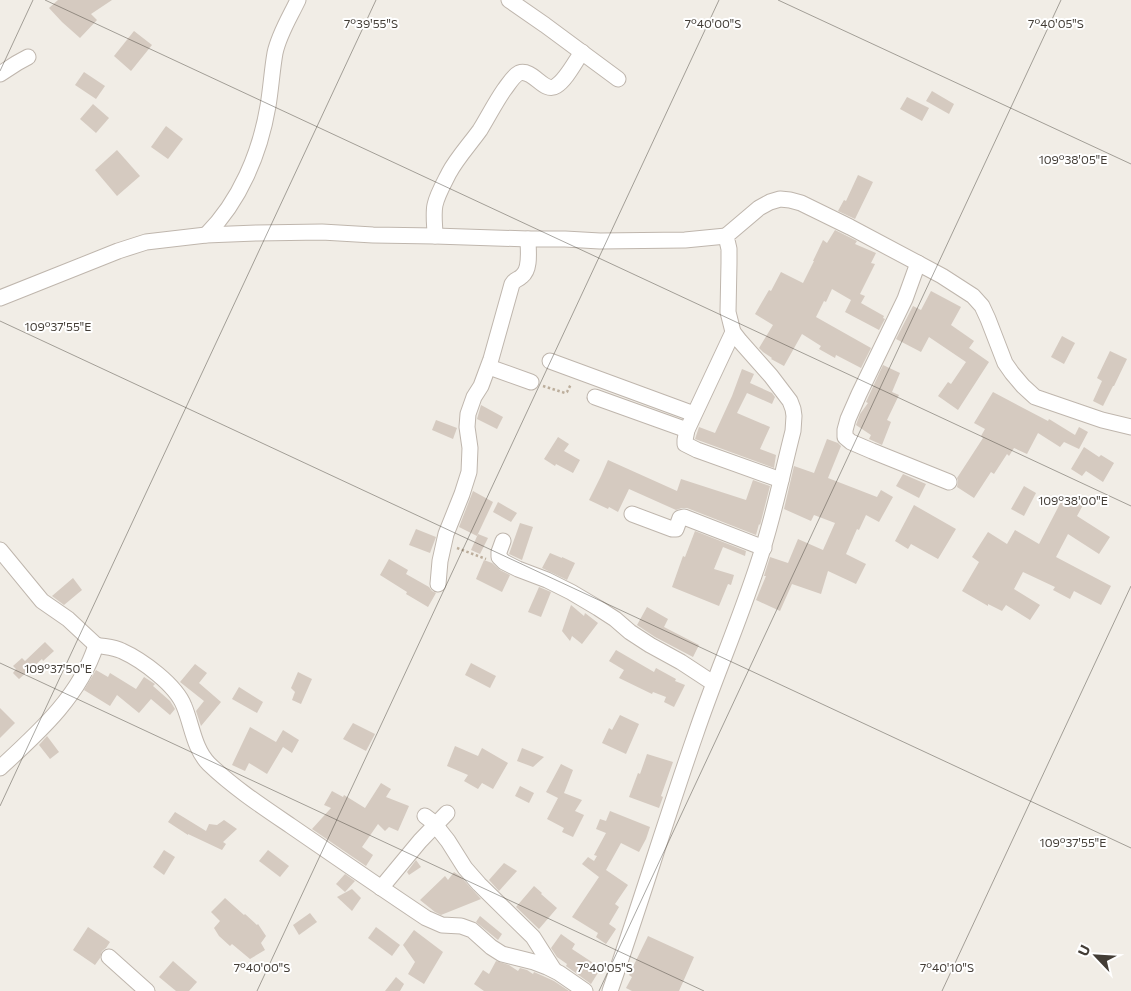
<svg xmlns="http://www.w3.org/2000/svg" width="1131" height="991" font-family="Commissioner,sans-serif">
	<style>
		.building { fill: #d5cac0 }
		.lines { fill: none; stroke-linecap: round; stroke-linejoin: round }
		.minor-casing { stroke: #bfb6ad; stroke-width: 17 }
		.path { stroke: #bcae9c; stroke-width: 2.5; stroke-dasharray: 2.5 2.5; stroke-linecap: butt }
		.minor { stroke: #fff; stroke-width: 15 }
		.ticks { fill: none; stroke: #433d36; stroke-width: 1; stroke-opacity: 0.45 }
		.ticks-label { font-size: 12px; text-anchor: middle; fill: #433d36; stroke: #fff; stroke-width: 4; stroke-linejoin: round; paint-order: stroke }
	</style>
	<rect width="100%" height="100%" fill="#f1ede6"/>
	<g class="building">
		<path d="M58,0H112L91,14L97,20L80,38L62,22L49,8Z"/>
		<path d="M134,31L152,45L131,71L114,56Z"/>
		<path d="M84,72L105,86L96,99L75,85Z"/>
		<path d="M932,91L954,104L949,114L926,101Z"/>
		<path d="M907,97L929,108L922,121L900,109Z"/>
		<path d="M93,104L109,118L96,133L80,119Z"/>
		<path d="M166,126L183,139L168,159L151,147Z"/>
		<path d="M117,150L140,176L117,196L95,170Z"/>
		<path d="M858,175L873,182L855,219L838,211L844,200L846,201Z"/>
		<path d="M835,230L857,241L855,244L876,253L871,263L875,264L860,294L865,296L861,303L884,316L883,318L885,319L879,330L845,312L851,300L832,289L826,302L824,301L816,317L871,348L861,368L836,355L835,358L819,349L821,346L802,334L784,366L771,359L772,358L763,352L759,348L773,325L755,314L769,290L771,291L781,272L803,283L814,261H813L823,240L827,243Z"/>
		<path d="M931,291L961,307L951,325L974,341L969,348L989,362L958,410L938,396L948,382L951,384L966,362L929,337L921,352L896,339L913,306L921,310Z"/>
		<path d="M1062,336L1075,343L1064,364L1051,357Z"/>
		<path d="M1110,351L1127,359L1114,386H1113L1103,406L1093,401L1102,381L1097,378Z"/>
		<path d="M883,365L900,373L892,392L899,395L887,420L891,422L882,445L869,439L871,435L856,425L860,414L868,403L866,402Z"/>
		<path d="M742,369L754,374L750,383L772,393L775,397L772,404L747,393L737,413L770,427L760,449L776,455L774,468L695,439L699,427L715,433L732,396Z"/>
		<path d="M993,392L1048,421L1049,419L1075,435L1079,427L1088,432L1079,449L1064,442L1060,447L1038,433L1027,454L1014,448L1009,456L1007,454L994,474L991,472L974,498L957,487L958,481L957,478L983,438L981,436L985,429L974,423Z"/>
		<path d="M481,405L503,417L497,429L477,419Z"/>
		<path d="M436,420L457,428L453,439L432,430Z"/>
		<path d="M558,437L569,444L564,451L580,460L573,473L556,464L555,466L544,459Z"/>
		<path d="M827,439L838,443L841,446L828,478L877,497L881,490L893,497L879,522L866,515L859,530L857,529L846,554L866,564L856,584L828,571L821,594L792,584L780,611L756,600L766,576H764L770,557L788,563L798,539L823,550L835,523L814,515L811,521L784,509L794,466L814,473Z"/>
		<path d="M1084,447L1099,457L1101,455L1114,463L1103,482L1086,471L1082,476L1071,469Z"/>
		<path d="M608,460L677,491L681,479L746,500L753,480L770,486L760,525L759,524L756,535L687,508H682L676,510L629,489L618,512L609,507L608,509L589,500L601,476Z"/>
		<path d="M903,474L926,484L919,498L896,486Z"/>
		<path d="M1024,486L1036,493L1024,516L1011,509Z"/>
		<path d="M473,491L493,502L477,536L459,527Z"/>
		<path d="M1064,496L1083,505L1077,516L1110,537L1099,554L1068,534L1056,557L1111,586L1101,605L1074,591L1070,599L1053,590L1055,587L1023,572L1014,589L1040,605L1030,620L1006,605L1002,611L988,604V606L962,591L979,562L972,557L988,532L1007,544L1015,530L1039,544Z"/>
		<path d="M498,502L517,513L511,522L493,512Z"/>
		<path d="M914,505L956,529L938,559L911,544L908,549L895,541Z"/>
		<path d="M520,523L533,527L522,560L509,554Z"/>
		<path d="M416,529L436,537L430,553L409,545Z"/>
		<path d="M695,531L746,551L745,556L723,547L714,569L734,575L731,585L728,584L719,606L672,587L683,556L685,557Z"/>
		<path d="M478,534L488,538L480,554L471,550Z"/>
		<path d="M550,553L562,558V557L575,563L567,580L542,568Z"/>
		<path d="M389,559L408,570L406,574L429,587L432,591L436,593L428,607L406,594L407,592L380,575Z"/>
		<path d="M484,560L492,563L500,570L510,575L502,592L476,579Z"/>
		<path d="M73,578L82,590L64,605L52,596Z"/>
		<path d="M539,587L551,592L541,617L528,612Z"/>
		<path d="M571,605L584,616L585,613L598,623L582,644L572,636L570,641L562,631Z"/>
		<path d="M647,607L668,619L664,627L699,645L693,657L655,637L637,625Z"/>
		<path d="M45,642L54,651L43,661L42,659L19,679L13,673L16,669L13,666L22,658L25,661Z"/>
		<path d="M616,650L654,672L656,668L676,679L675,681L685,685L674,707L664,702L666,697L653,692L652,694L619,678L624,670L609,661Z"/>
		<path d="M471,663L496,676L490,688L465,675Z"/>
		<path d="M195,664L207,673L199,683L221,702L201,726L196,711L204,701L180,682Z"/>
		<path d="M96,670L108,677L110,673L136,689L144,677L155,684L153,686L170,701L175,709L170,715L151,699L139,713L117,695L110,706L84,690Z"/>
		<path d="M298,672L312,679L301,704L292,700L295,692L291,688Z"/>
		<path d="M239,687L263,702L257,713L232,699Z"/>
		<path d="M0,708L15,723L0,738Z"/>
		<path d="M620,715L639,724L626,754L602,743L609,728L612,730Z"/>
		<path d="M353,723L375,734L366,751L343,739Z"/>
		<path d="M250,727L276,742L283,730L299,740L292,753L283,747L267,774L249,763L245,771L232,765Z"/>
		<path d="M47,736L59,752L50,759L39,745Z"/>
		<path d="M455,746L478,756L482,748L508,763L493,789L482,783L478,789L464,781L468,775L447,766Z"/>
		<path d="M522,748L544,757L533,767L517,761Z"/>
		<path d="M647,754L673,762L661,796L663,797L659,808L629,797L638,773L640,774Z"/>
		<path d="M561,764L573,770L564,793L582,800L575,811L584,815L573,837L562,832L564,828L547,819L558,798L546,792Z"/>
		<path d="M381,783L391,789L386,797L409,806L398,831L389,827L385,831L378,824L362,847L373,855L366,866L312,829L331,808L324,805L332,791L343,797L344,795L365,808Z"/>
		<path d="M520,786L534,793L529,803L515,796Z"/>
		<path d="M610,811L650,827L646,839L639,852L621,843L606,870L628,885L615,904L619,907L609,924L616,929L606,944L596,937L598,933L572,917L599,877L582,864L588,857L594,861L597,856L594,855L606,833L596,829L600,819L606,821Z"/>
		<path d="M175,812L206,831L209,824L217,825L224,820L237,829L223,842L226,844L222,850L188,834V835L168,822Z"/>
		<path d="M164,850L175,857L164,875L153,867Z"/>
		<path d="M268,850L289,866L280,877L259,861Z"/>
		<path d="M416,860L421,867L409,875L407,872Z"/>
		<path d="M504,863L517,871L499,891L489,880Z"/>
		<path d="M454,872L460,876L481,899L441,915L435,912L420,900L445,876L448,880Z"/>
		<path d="M345,874L355,881L345,892L336,884Z"/>
		<path d="M534,886L542,893L541,894L557,908L539,929L516,907Z"/>
		<path d="M352,889L361,898L352,911L337,897Z"/>
		<path d="M225,898L244,915L245,914L257,925L258,924L266,936L261,943L265,950L250,959L232,944L230,946L219,936L214,928L220,921L211,912Z"/>
		<path d="M310,913L317,922L299,935L293,925Z"/>
		<path d="M480,916L502,934L498,940L476,922Z"/>
		<path d="M88,927L110,942L106,948L102,951L100,958L95,965L73,950Z"/>
		<path d="M376,927L400,945L392,956L368,938Z"/>
		<path d="M414,930L443,952L424,984L408,974L415,962L403,945Z"/>
		<path d="M561,934L575,944L572,949L601,968L591,984L566,966L567,964L557,957L551,948Z"/>
		<path d="M648,936L694,957L679,991H632L626,988L632,977L629,975Z"/>
		<path d="M173,961L197,982L189,991H176L159,977Z"/>
		<path d="M496,961L509,965L518,971L520,968L527,970L533,974L534,972L543,976L554,981L569,991H484L474,984L483,970L489,974Z"/>
		<path d="M396,977L404,984L400,991H385Z"/>
	</g>
	<g class="lines">
		<defs>
			<g id="minor">
				<path d="M509,0L545,25L618,79"/>
				<path d="M0,74L17,63L28,57"/>
				<path d="M206,235C240,201 260,153 268,106C271,88 272,70 275,53C279,34 290,17 298,0"/>
				<path d="M435,236C435,226 433,214 435,205C437,195 444,183 449,173C457,158 470,144 480,130C488,117 495,103 504,90C508,85 513,76 519,73C533,68 544,94 556,86C566,80 575,62 582,52"/>
				<path d="M918,263L905,299L859,394L848,419L845,430V437L851,442L872,451L949,482"/>
				<path d="M0,298L118,251L146,242L206,235L257,233L322,232L373,235L435,236L528,239H565L600,241L685,240L726,236"/>
				<path d="M733,332L687,430L685,440V444L697,450L781,480"/>
				<path d="M550,361L694,414"/>
				<path d="M489,367L531,382"/>
				<path d="M595,397L687,430"/>
				<path d="M632,514L672,529H676L680,518L684,517L764,548"/>
				<path d="M503,541L499,552V557L504,562L518,569L547,580L571,592L598,608L615,619L630,632L650,645L681,662L713,683"/>
				<path d="M0,550L42,601L68,619L96,645C80,696 38,733 0,768"/>
				<path d="M438,584L440,561L446,534L462,494L469,472L470,448L467,427L468,414L474,397L481,386L491,359L512,284C515,279 518,280 522,276C531,269 528,250 528,239"/>
				<path d="M96,645C105,647 114,647 122,651C142,660 176,685 184,706C192,725 194,749 209,764C234,788 263,807 291,826C336,857 381,888 426,918L442,925L461,926L472,930L491,947L502,954L534,962L547,967L559,973L585,991"/>
				<path d="M425,816L433,822L448,841L465,868L479,884L533,937L554,970"/>
				<path d="M381,888L420,841L447,813"/>
				<path d="M109,957L147,991"/>
				<path d="M610,991C640,905 666,819 696,733C717,671 744,611 763,548C775,510 783,470 793,431L794,416L793,409L790,401L771,376L740,341L733,332L728,312L729,263V249L726,236L759,208L770,202L780,199L790,200L801,203L850,227L942,276L973,296L982,306L988,319L1005,363L1012,373L1023,386L1035,397L1102,420L1131,427"/>
			</g>
		</defs>
		<use href="#minor" class="minor-casing"/>
		<g class="path">
			<path d="M543,386L565,393L567,392L571,384"/>
			<path d="M457,548L486,559"/>
		</g>
		<use href="#minor" class="minor"/>
	</g>
	<path class="ticks" d="M45,0L1131,506M778,0L1131,164M0,71L33,0M0,321L1131,848M0,663L704,991M0,806L376,0M257,991L719,0M599,991L1061,0M942,991L1131,586"/>
	<g class="ticks-label">
		<text x="371" y="28">7°39'55"S</text>
		<text x="713" y="28">7°40'00"S</text>
		<text x="1056" y="28">7°40'05"S</text>
		<text x="1073" y="164">109°38'05"E</text>
		<text x="58" y="331">109°37'55"E</text>
		<text x="1073" y="505">109°38'00"E</text>
		<text x="58" y="673">109°37'50"E</text>
		<text x="1073" y="847">109°37'55"E</text>
		<text x="262" y="972">7°40'00"S</text>
		<text x="605" y="972">7°40'05"S</text>
		<text x="947" y="972">7°40'10"S</text>
	</g>
	<g transform="translate(1096 956) rotate(295)" stroke="#ffffff" stroke-width="4" paint-order="stroke">
	<path d="M0-4L9 19L0 12L-9 19Z" fill="#433d36"/>
	<text y="-8" font-size="14" font-weight="bold" text-anchor="middle" fill="#433d36">U</text>
	</g>
</svg>
